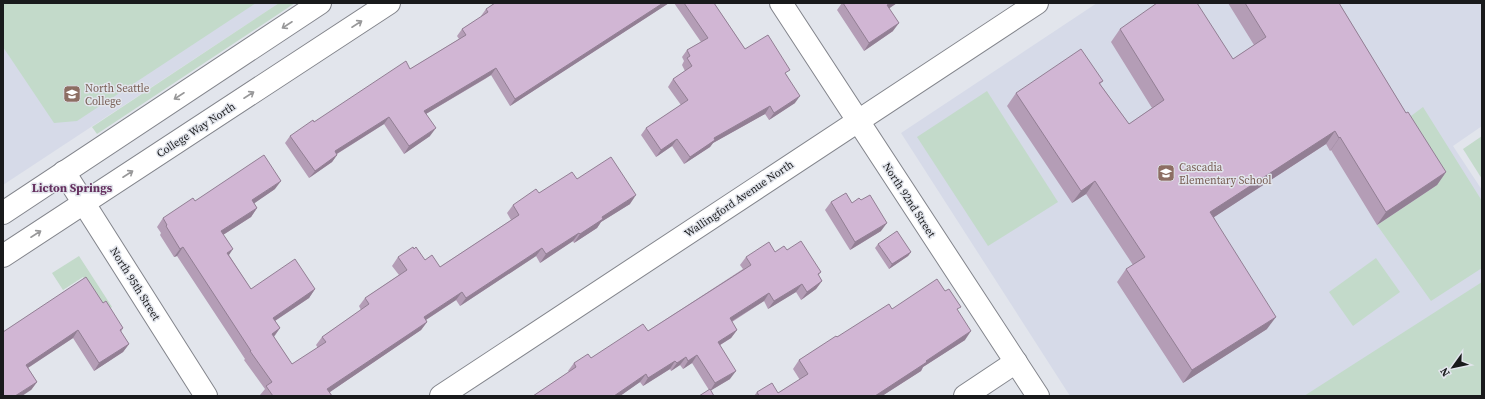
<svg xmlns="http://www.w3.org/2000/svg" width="1485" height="399" font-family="'Source Serif 4',serif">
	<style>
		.built { fill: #d6dae8 }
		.green { fill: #c3daca }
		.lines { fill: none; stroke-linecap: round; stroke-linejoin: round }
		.minor-casing { stroke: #83858c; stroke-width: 24 }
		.minor { stroke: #fff; stroke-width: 22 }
		.wall { fill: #b49db6 }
		.shaded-wall { fill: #927f94 }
		.building { fill: #d1b6d4; stroke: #927f94 }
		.oneway { stroke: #989899 }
		.labels { text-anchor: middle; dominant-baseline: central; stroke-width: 3; stroke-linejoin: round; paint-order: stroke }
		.education-label { font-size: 11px; fill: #785e54; stroke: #e2e5ec; text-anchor: start }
		.street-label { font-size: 11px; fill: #191a1c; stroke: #e2e5ec }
		.neighbourhood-label { font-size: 12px; font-weight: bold; fill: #65305f; stroke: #e2e5ec }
	</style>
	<rect width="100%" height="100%" fill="#e2e5ec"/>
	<g class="built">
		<path d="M3,3H279L3,185Z"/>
		<path d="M1097,3H1482V126L1453,146L1482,190V396H1070L901,133Z"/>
	</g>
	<g class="green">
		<path d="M3,3H256L77,121L54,123L3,47Z"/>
		<path d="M279,3H295L97,134L92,127Z"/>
		<path d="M987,91L1058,202L988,246L917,137Z"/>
		<path d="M1423,107L1482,201V268L1431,301L1377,225L1437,185L1399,125Z"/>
		<path d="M1482,136V179L1463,149Z"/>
		<path d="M79,256L112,307L105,311L83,277L63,290L52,273Z"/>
		<path d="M1376,258L1400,292L1353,326L1329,292Z"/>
		<path d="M1482,282V396H1304Z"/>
	</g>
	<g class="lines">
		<defs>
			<g id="minor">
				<path d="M781,3L1038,396"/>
				<path d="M64,172L206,396"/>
				<path d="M3,213L320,3"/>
				<path d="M3,256L389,3"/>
				<path d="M441,396L1037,3"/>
				<path d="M965,396L1016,362"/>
			</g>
		</defs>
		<use href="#minor" class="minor-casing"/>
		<use href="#minor" class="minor"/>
	</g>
	<g class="wall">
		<path d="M669,3L510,106L491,75L485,79L426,114L430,136L404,154L384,124L337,154V155L332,162L309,178L285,143L290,136L410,69L459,39L457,36L462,29L481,17V16L486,9Z"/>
		<path d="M674,3H714L745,49L787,75L795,103L769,120L765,114L713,143L710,147L684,164L672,146L656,157L641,135L646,128L681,105L668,87L673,79L685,71L682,65L684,61L682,57L687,50L701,42Z"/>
		<path d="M842,3H897L889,8L893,31L864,51L837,10Z"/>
		<path d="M1228,3H1339L1406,113L1446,172L1437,185L1377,225L1331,150L1330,151L1326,144L1214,217L1267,329L1183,383L1117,282L1126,269L1133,265L1086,194L1072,203L1007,106L1016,93L1103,81L1100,84L1129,124L1152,108L1111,42L1120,29L1233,59L1254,45Z"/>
		<path d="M577,179L630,204L601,222L597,228L574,243L573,241L540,263L536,256L460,306L456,300L426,320L427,322L421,330L330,392L332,396H261L260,395L265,389L244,360L245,359L177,256L174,257L160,235L161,233L157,227L163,218L275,189L254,203L257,208L251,217L223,235L229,255L251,289H315L309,298L275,321L280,328L274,337L292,364L318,348L316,345L322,337L361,310L359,306L365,298L399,275L392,266L398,257L425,260L440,267L511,220L507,213L513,205L539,193Z"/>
		<path d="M831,202L852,203L881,231L850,250L825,210Z"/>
		<path d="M878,244L911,252L908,256L889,269L875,248Z"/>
		<path d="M787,250L821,272L818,276L822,281L816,289L801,300L796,292L768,309L764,301L732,322L737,330L731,338L720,345L730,379L711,390H709L692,363L683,369L680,365L671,371L670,369L643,386L640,382L620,396H533L569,372L568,371L574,363L591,358L648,331L743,269L740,265L746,257Z"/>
		<path d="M892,309L958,311L965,340L923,367L921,371L882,396H754L757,392L778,393L800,380L793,369L799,360L837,337Z"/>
		<path d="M123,328L121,332L129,344L123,352L94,371L73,338L28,368L37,382L31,390L3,332Z"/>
	</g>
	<g class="shaded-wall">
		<path d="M663,3H669L510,106L515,99Z"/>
		<path d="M891,3H897L881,14L887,5Z"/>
		<path d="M899,23L893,31L864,51L869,43Z"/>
		<path d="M496,68L491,75L419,118L424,111Z"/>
		<path d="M800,96L795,103L769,120L774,113Z"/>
		<path d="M770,106L765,114L713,143L710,147L684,164L690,157L714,138Z"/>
		<path d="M389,117L384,124L330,158L335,151Z"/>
		<path d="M436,128L430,136L404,154L409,146Z"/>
		<path d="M1335,131L1326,144L1202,225L1210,212Z"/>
		<path d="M1340,137L1331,150L1330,151L1339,138Z"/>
		<path d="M677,139L672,146L656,157L661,150Z"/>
		<path d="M337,155L332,162L309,178L315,171Z"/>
		<path d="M1446,172L1437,185L1377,225L1386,212Z"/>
		<path d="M281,181L275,189L246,209L252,200Z"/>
		<path d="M1095,181L1086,194L1072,203L1081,191Z"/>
		<path d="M636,195L630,204L601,222L597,228L574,243L580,234L602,217Z"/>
		<path d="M257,208L251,217L215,240L221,231Z"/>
		<path d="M887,223L881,231L850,250L855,242Z"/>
		<path d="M579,233L573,241L540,263L546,254Z"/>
		<path d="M183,247L177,256L174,257L180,249Z"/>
		<path d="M542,248L536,256L460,306L466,298Z"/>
		<path d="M233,249L227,258V253Z"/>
		<path d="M911,252L908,256L889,269L892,264Z"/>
		<path d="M822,281L816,289L801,300L807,292Z"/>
		<path d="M802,284L796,292L768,309L774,301Z"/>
		<path d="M315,289L309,298L267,326L273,318Z"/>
		<path d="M462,292L456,300L418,325L424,317Z"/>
		<path d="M769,293L764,301L724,326L730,318Z"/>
		<path d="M1276,317L1267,329L1183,383L1192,370Z"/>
		<path d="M427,322L421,330L324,396L327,389Z"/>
		<path d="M280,328L274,336L266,342L272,334Z"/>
		<path d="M78,330L73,338L20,373L26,365Z"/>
		<path d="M737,330L731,338L712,350L718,342Z"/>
		<path d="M971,331L965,340L923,367L921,371L882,396H875L926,361Z"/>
		<path d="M129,344L123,352L94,371L99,363Z"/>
		<path d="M697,355L692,363L683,369L688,361Z"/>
		<path d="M686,357L680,365L671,371L677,363Z"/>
		<path d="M675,361L670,369L643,386L648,378Z"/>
		<path d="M736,371L730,379L710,391L715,383Z"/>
		<path d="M646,374L640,382L620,396H614Z"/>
		<path d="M37,382L31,390L22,396H15Z"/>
	</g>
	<g class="building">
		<path d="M495,3H663L515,99L496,68L424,111L436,128L409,146L389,117L335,151L337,155L315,171L290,136L313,120L314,122L406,61L410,69L466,35L462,29L488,12L486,9Z"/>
		<path d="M684,3H714L745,49L768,35L790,70L785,73L800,96L774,113L770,106L714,138L715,140L690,157L677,139L661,150L646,128L688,100L673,79L692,66L687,58L690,56L687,50L708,38Z"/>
		<path d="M843,3H891L887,5L899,23L869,43Z"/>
		<path d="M1157,3H1197L1233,59L1266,37L1245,3H1339L1406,113L1408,112L1446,172L1386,212L1340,137L1339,138L1335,131L1210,212L1276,317L1192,370L1126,269L1145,257L1095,181L1081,191L1016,93L1081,49L1103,81L1099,83L1129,124L1164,100L1120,29Z"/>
		<path d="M264,155L281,181L252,200L257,208L221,231L233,249L227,253L251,289L295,259L315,289L273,318L280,328L272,334L292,364L326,342L322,337L369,304L365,298L407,270L398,257L413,247L414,249L416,247L425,260L432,255L440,267L519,215L513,205L536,189L539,193L572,172L577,179L611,157L636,195L602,217L603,219L580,234L579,233L546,254L542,248L466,298L462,292L424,317L427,322L327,389L332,396H273L266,386L272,382L250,351H251L183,247L180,249L166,226L167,225L163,218L193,198L195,201Z"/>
		<path d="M846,193L852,203L859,198L861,200L870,195L887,223L855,242L831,202Z"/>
		<path d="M897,231L911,252L892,264L878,244Z"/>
		<path d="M801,241L821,272L818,274L822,281L807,292L802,284L774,301L769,293L730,318L737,330L718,342L736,371L715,383L697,355L688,361L686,357L677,363L675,361L648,378L646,374L614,396H533L576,367L574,363L588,354L591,358L643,324L648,331L751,265L746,257L769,242L775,252L784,246L787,250Z"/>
		<path d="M86,277L103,303L106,301L123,328L120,330L129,344L99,363L78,330L26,365L37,382L15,396H3V332Z"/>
		<path d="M937,279L945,291L949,289L961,307L957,309L971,331L926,361L927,362L875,396H759L757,392L772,383L778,393L808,374L799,360L836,336L837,337L889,304L892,309Z"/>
		<path d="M710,389L714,396H699Z"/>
	</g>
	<defs><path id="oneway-shaft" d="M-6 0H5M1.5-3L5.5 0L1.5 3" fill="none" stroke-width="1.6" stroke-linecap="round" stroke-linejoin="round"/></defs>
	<g class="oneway">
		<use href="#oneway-shaft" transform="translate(357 24) rotate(-33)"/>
		<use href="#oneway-shaft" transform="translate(287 25) rotate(147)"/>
		<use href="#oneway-shaft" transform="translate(249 95) rotate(-33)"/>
		<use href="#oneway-shaft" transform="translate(179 96) rotate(147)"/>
		<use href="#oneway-shaft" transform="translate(128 174) rotate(-33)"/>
		<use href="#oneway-shaft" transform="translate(36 234) rotate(-33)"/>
	</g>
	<defs>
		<symbol id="university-square" viewBox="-11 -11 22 22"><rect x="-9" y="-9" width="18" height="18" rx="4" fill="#8d6e63" stroke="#e2e5ec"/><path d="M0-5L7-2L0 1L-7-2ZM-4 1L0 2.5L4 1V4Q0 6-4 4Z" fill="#fff"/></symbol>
		<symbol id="school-square" viewBox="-11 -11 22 22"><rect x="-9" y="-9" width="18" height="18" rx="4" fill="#8d6e63" stroke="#e2e5ec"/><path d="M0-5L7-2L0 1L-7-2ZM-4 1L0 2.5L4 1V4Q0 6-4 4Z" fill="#fff"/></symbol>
	</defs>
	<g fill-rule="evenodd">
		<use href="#university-square" x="62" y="84" width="20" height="20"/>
		<use href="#school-square" x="1156" y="163" width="20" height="20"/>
	</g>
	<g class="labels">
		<g class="education-label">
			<text x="85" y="88">North Seattle<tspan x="85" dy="13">College</tspan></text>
			<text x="1179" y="167">Cascadia<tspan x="1179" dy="13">Elementary School</tspan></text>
		</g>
		<g class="street-label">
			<text transform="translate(196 130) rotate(-33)">College Way North</text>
			<text transform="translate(739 199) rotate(-34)">Wallingford Avenue North</text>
			<text transform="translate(909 200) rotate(57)">North 92nd Street</text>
			<text transform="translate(135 284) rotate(58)">North 95th Street</text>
		</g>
		<g class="neighbourhood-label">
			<text x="72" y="188">Licton Springs</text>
		</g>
	</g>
	<rect width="1485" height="399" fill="none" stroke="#191a1c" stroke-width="8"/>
	<g transform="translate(1453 367) rotate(237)" stroke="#e2e5ec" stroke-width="3" paint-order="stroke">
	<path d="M0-3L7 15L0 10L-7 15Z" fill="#191a1c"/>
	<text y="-6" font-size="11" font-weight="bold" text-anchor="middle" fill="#191a1c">N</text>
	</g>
</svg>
